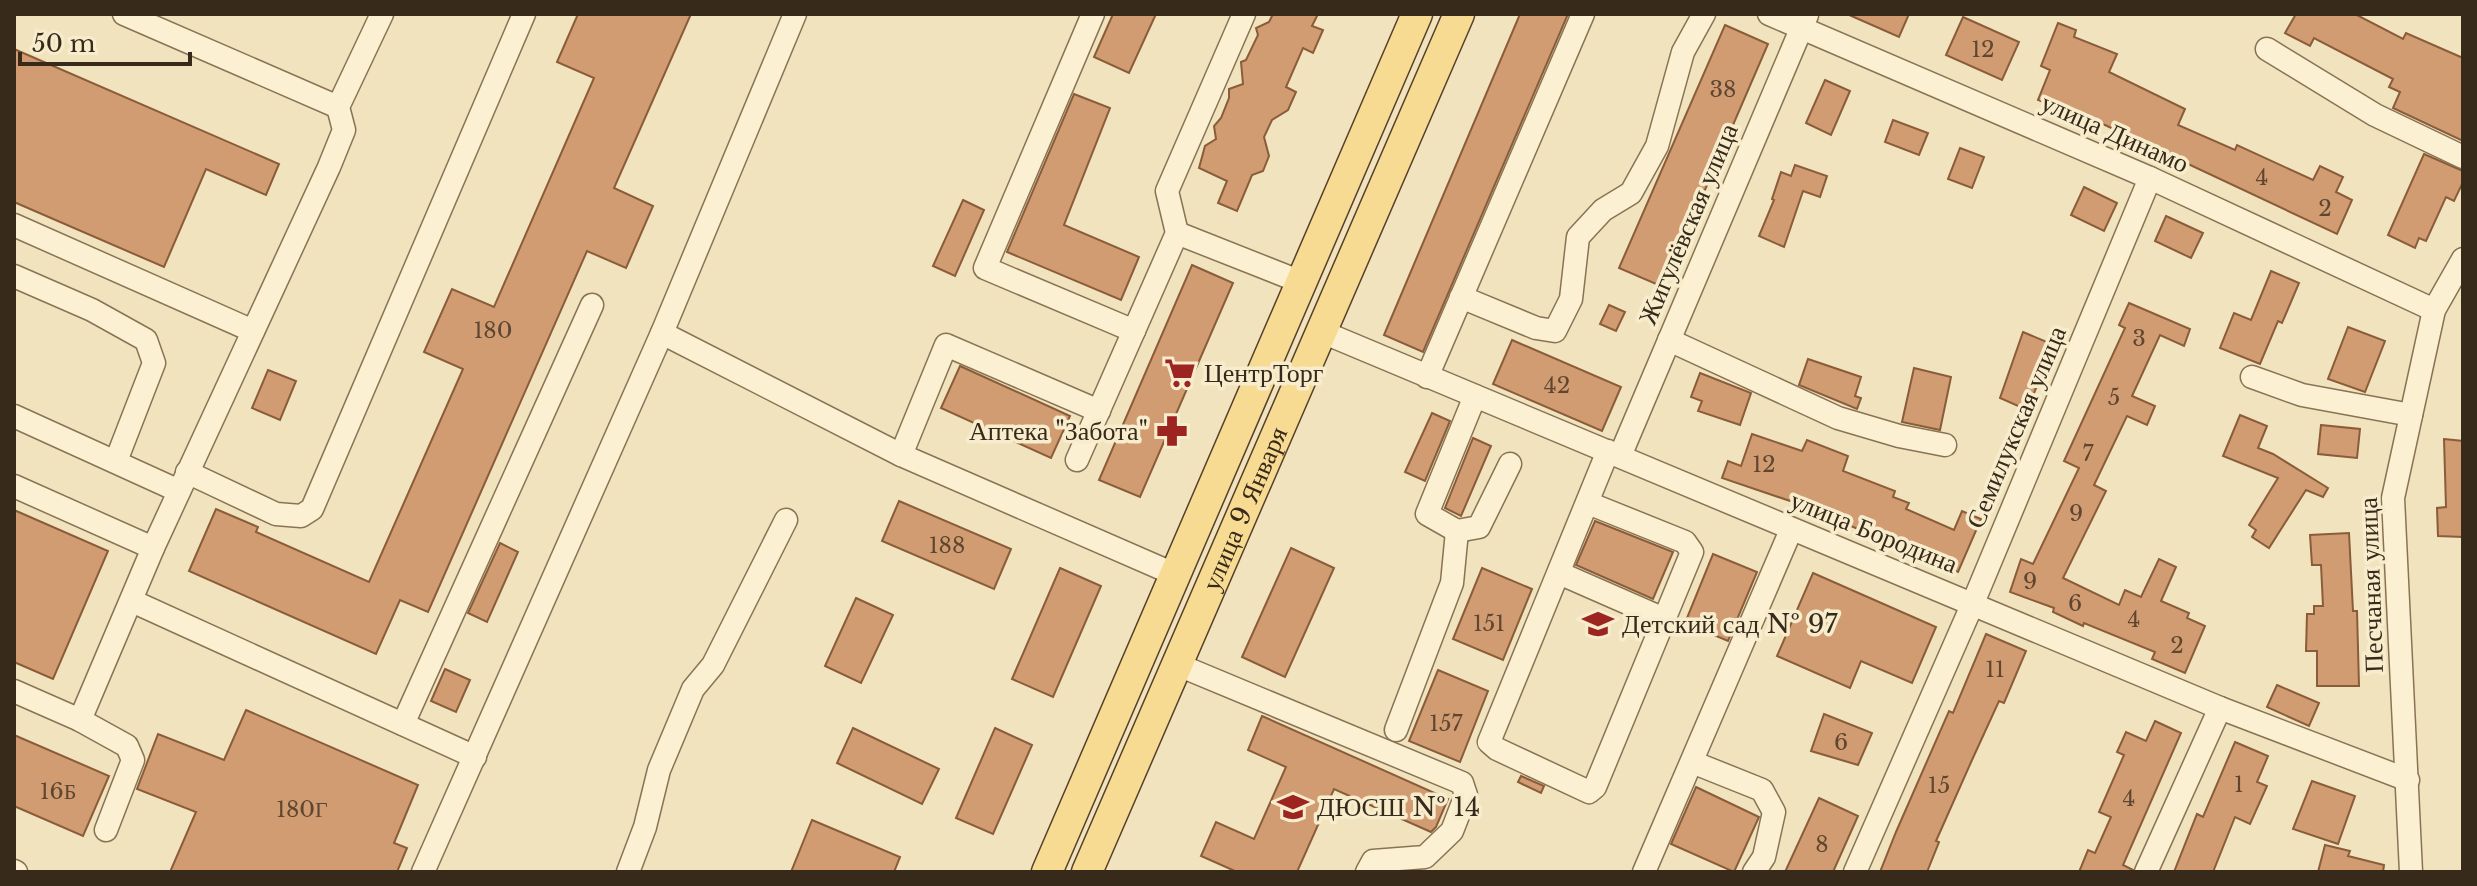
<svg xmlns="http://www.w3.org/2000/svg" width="2477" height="886" font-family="'Libre Baskerville',serif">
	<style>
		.building { fill: #d19c71; stroke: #8a5c3a; stroke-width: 2 }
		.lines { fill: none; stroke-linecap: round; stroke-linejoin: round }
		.minor-casing { stroke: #897355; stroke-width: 25 }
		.major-casing { stroke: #57402a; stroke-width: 33 }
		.minor { stroke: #fbf0d1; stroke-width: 22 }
		.major { stroke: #f7db92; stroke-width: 30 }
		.labels { text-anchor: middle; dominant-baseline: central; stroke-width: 7; stroke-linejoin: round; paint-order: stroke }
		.number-label { font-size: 22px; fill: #5e4630 }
		.street-label { font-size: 26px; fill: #382a1b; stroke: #f7edcd }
		.poi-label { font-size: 26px; fill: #382a1b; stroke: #f7edcd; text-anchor: start }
	</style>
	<rect width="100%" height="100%" fill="#f0e3bd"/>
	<g class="building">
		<path d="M578,14H691L614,188L653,206L626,268L587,251L428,612L400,600L376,654L189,571L216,509L258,527L256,532L369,582L463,369L424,352L452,289L494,307L594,78L557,62Z"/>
		<path d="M1113,14H1156L1129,73L1094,57Z"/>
		<path d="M1273,14H1318L1312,26L1323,30L1313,53L1303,48L1286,87L1296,92L1288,110L1272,120L1264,137L1269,156L1263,171L1252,175L1237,211L1218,203L1227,181L1199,168L1205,146L1216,139L1214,126L1221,118L1229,98V89L1243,84L1241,62L1246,60L1258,35L1256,28L1269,22Z"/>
		<path d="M1520,14H1568L1423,352L1384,335Z"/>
		<path d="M1847,14H1909L1899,37Z"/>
		<path d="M2296,14H2355L2403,39L2406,33L2463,58V141L2393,108L2400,92L2389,87L2393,79L2314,38L2310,46L2285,33Z"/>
		<path d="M1963,17L2019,42L2002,80L1946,55Z"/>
		<path d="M2058,23L2076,30L2074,37L2117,54L2109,72L2185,109L2178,125L2235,150L2237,145L2313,180L2320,166L2343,177L2336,192L2352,200L2337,234L2105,125L2038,100L2050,70L2041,66Z"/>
		<path d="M1725,25L1768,44L1663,287L1619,268Z"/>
		<path d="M14,49L279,164L266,195L206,169L164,267L14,202Z"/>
		<path d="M1825,80L1850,91L1831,135L1806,123Z"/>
		<path d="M1074,94L1110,108L1064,225L1139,257L1121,300L1007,252Z"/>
		<path d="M1893,120L1928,133L1919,155L1885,142Z"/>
		<path d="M1960,148L1984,157L1972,188L1948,179Z"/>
		<path d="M2424,154L2463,171V182L2454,201L2446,197L2426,241L2419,238L2415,248L2388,235Z"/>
		<path d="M1795,165L1827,176L1820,197L1803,191L1784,247L1759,236L1774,200L1772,199L1781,172L1791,176Z"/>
		<path d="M2084,187L2117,203L2104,231L2071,215Z"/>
		<path d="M963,200L984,210L955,276L933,266Z"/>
		<path d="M2166,216L2203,233L2191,258L2155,241Z"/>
		<path d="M1192,265L1233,283L1140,497L1099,480Z"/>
		<path d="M2271,271L2299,283L2282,323L2278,321L2260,364L2220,348L2234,313L2251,320Z"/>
		<path d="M2129,303L2190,329L2184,346L2160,335L2132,396L2155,406L2147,425L2127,416L2094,485L2106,491L2063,578L2119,605L2125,590L2141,597L2159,559L2176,567L2161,601L2189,613L2187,618L2205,626L2185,673L2152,659L2155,652L2084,623L2083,626L2053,612L2054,608L2010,592L2021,559L2033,564L2079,468L2064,461L2125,328L2119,325Z"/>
		<path d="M1609,305L1625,312L1616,331L1600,324Z"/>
		<path d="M2348,327L2385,341L2365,392L2328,379Z"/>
		<path d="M2023,332L2054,345L2027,410L2000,398Z"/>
		<path d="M1512,340L1621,387L1602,431L1493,384Z"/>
		<path d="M1808,359L1861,377L1855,396L1861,398L1857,409L1799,385Z"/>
		<path d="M960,366L1070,416L1051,458L941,408Z"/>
		<path d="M1914,368L1951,377L1940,430L1902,422Z"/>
		<path d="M268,370L296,381L280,420L252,408Z"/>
		<path d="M1700,373L1751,393L1740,425L1698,411L1702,401L1691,397Z"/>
		<path d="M1432,413L1450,421L1425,481L1405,472Z"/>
		<path d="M2240,415L2267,426L2258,448L2273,454L2328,488L2323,497L2306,490L2269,548L2252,537L2256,530L2249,525L2278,478L2223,456Z"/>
		<path d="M2321,425L2360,429L2357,458L2318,454Z"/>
		<path d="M1752,434L1802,451L1807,440L1848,456L1843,471L1895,491L1893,497L1909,503L1906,509L1954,530L1962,511L1981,519L1958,572L1917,555L1920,548L1886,535L1884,540L1796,503L1722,478L1728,461L1741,466Z"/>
		<path d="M1473,438L1491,446L1461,516L1445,508Z"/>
		<path d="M2444,439L2463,441V537L2438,536L2437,508L2446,507Z"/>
		<path d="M899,501L1011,549L994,589L882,541Z"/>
		<path d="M14,510L108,551L53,679L14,662Z"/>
		<path d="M1595,521L1673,552L1653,599L1576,565Z"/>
		<path d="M2349,533L2353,611H2357L2359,686H2317V651H2306L2307,614H2314V606H2323L2321,565H2312L2310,535Z"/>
		<path d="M500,543L518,552L487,622L468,613Z"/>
		<path d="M1291,548L1334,568L1285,677L1242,657Z"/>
		<path d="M1713,554L1757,572L1728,641L1685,623Z"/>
		<path d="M1060,568L1101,586L1053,697L1012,679Z"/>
		<path d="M1482,568L1532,589L1503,660L1453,639Z"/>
		<path d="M1813,573L1936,627L1912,683L1861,661L1850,688L1777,656Z"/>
		<path d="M856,598L893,615L861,683L825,666Z"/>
		<path d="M1986,634L2026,651L2004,703L1999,701L1972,760L1936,841L1939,842L1927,872H1880L1896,832L1949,711L1953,713Z"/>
		<path d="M445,669L470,680L456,712L431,701Z"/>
		<path d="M1438,670L1488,691L1460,762L1409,741Z"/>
		<path d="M2277,685L2319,703L2309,726L2267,707Z"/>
		<path d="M246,710L418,785L394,843L407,848L397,872H170L196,812L137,789L158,734L224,760Z"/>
		<path d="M1824,714L1872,733L1858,765L1811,751Z"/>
		<path d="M1262,716L1448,799L1436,827L1431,832L1334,789L1297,872H1237L1201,856L1216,822L1254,839L1286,767L1248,750Z"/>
		<path d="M2155,721L2181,733L2123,865L2133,870L2132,872H2079L2088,850L2095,853L2111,817L2099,812L2124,755L2117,752L2126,732L2146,741Z"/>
		<path d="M853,728L939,769L922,804L837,763Z"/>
		<path d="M995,728L1032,745L993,834L956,818Z"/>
		<path d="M14,735L109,776L83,836L14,806Z"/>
		<path d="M2235,742L2268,756L2257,782L2267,786L2250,824L2235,817L2213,872H2174L2197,814L2203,817Z"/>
		<path d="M1521,776L1544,786L1541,793L1518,782Z"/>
		<path d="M2312,781L2355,796L2338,844L2293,829Z"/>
		<path d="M1696,787L1759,817L1734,872L1671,844Z"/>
		<path d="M1819,798L1858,816L1833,872H1785Z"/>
		<path d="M812,820L900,857L894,872H791Z"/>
		<path d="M2325,845L2350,851L2348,856L2384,865L2383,872H2318Z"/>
	</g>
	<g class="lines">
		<defs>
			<g id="minor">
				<path d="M124,14L338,107"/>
				<path d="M1093,14L985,268L1134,331"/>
				<path d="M1769,14L2150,178L2434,310"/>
				<path d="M2267,49L2375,115L2463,157"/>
				<path d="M14,225L253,331"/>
				<path d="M1177,233L1301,282"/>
				<path d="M14,276L92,310L146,340L154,363L116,461"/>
				<path d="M1461,297L1536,328L1555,331L1571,299L1578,237L1603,210L1631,193L1657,146L1683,52L1704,14"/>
				<path d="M1320,331L2220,708L2408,780"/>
				<path d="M662,333L901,455L1174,574"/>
				<path d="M1669,340L1838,418L1899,436L1945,445"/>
				<path d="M1427,377L1583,14"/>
				<path d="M2252,377L2302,395L2411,415"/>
				<path d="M1475,396L1427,514L1457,531L1479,527L1510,464"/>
				<path d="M14,416L179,491"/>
				<path d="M901,455L946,345L1099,411"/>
				<path d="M1620,456L1807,15"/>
				<path d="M1077,460L1177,233L1167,191L1244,14"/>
				<path d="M187,472L276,514L301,516L312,509L524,14"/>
				<path d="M14,486L153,548"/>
				<path d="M1588,503L1685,542L1692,552L1595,787L1589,792L1497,749L1489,742L1608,451"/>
				<path d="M1559,573L1664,619"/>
				<path d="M132,601L475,757"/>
				<path d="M1176,664L1462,783L1466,795L1452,831L1425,857L1373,861L1367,872"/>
				<path d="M14,691L80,720L127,746L133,760L106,830"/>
				<path d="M80,720L153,548L329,167L344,130L338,107L382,14"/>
				<path d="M403,724L592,305"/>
				<path d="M1396,730L1452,583L1457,531"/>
				<path d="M1692,762L1762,790L1774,812L1764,857L1754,872"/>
				<path d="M14,871L16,872"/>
				<path d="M423,872L662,333L795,14"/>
				<path d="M628,872L645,827L659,770L693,689L713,665L786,520"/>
				<path d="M1644,872L1791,530"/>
				<path d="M1855,872L1973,603L2150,178"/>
				<path d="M2146,872L2220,708"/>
				<path d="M2411,872L2393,498L2434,310L2463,259"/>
			</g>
			<g id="major">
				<path d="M1047,872L1417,14"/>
				<path id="s1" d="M1087,872L1459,14"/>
			</g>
		</defs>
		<use href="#minor" class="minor-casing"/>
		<use href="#major" class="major-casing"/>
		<use href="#minor" class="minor"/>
		<use href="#major" class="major"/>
	</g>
	<defs>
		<symbol id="supermarket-bare" viewBox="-9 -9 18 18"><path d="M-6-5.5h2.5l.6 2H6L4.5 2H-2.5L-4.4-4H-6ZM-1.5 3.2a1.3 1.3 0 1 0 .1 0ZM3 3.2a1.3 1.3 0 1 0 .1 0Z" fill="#9c2522" stroke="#f7edcd" stroke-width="2.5" paint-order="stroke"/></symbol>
		<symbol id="pharmacy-bare" viewBox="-9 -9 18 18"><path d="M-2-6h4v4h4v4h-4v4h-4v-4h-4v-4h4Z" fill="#9c2522" stroke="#f7edcd" stroke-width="2.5" paint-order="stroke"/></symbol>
		<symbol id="school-bare" viewBox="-9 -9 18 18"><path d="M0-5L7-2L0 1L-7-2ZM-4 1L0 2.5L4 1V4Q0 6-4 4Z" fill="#9c2522" stroke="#f7edcd" stroke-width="2.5" paint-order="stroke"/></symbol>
	</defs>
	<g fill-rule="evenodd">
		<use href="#supermarket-bare" x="1158" y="351" width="44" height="44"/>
		<use href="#pharmacy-bare" x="1150" y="409" width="44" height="44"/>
		<use href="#school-bare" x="1576" y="602" width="44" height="44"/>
		<use href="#school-bare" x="1271" y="785" width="44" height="44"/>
	</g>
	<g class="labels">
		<g class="number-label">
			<text x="1983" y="49">12</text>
			<text x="1723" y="89">38</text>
			<text x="2262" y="177">4</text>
			<text x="2325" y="208">2</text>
			<text x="493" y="330">180</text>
			<text x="2139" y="338">3</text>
			<text x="1557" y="385">42</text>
			<text x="2114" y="397">5</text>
			<text x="2088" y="453">7</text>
			<text x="1764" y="464">12</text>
			<text x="2076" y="513">9</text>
			<text x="947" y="545">188</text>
			<text x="2030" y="581">9</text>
			<text x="2075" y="603">6</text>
			<text x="2134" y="619">4</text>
			<text x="1489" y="623">151</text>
			<text x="2177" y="645">2</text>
			<text x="1995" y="669">11</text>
			<text x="1446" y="723">157</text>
			<text x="1841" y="742">6</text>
			<text x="2239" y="784">1</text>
			<text x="1939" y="785">15</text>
			<text x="58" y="791">16Б</text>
			<text x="2129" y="798">4</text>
			<text x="302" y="809">180Г</text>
			<text x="1822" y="844">8</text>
		</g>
		<g class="street-label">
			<text transform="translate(2115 133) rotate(24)">улица Динамо</text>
			<text transform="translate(1688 224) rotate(-67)">Жигулёвская улица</text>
			<text transform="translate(2016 427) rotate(-67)">Семилукская улица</text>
			<text stroke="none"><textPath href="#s1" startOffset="396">улица 9 Января</textPath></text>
			<text transform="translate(1874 532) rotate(22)">улица Бородина</text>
			<text transform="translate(2371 585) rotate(-92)">Песчаная улица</text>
		</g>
		<g class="poi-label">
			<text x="1204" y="373">ЦентрТорг</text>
			<text x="1148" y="431" text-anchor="end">Аптека "Забота"</text>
			<text x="1622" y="624">Детский сад № 97</text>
			<text x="1317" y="807">ДЮСШ № 14</text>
		</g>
	</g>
	<rect width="2477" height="886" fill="none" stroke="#382a1b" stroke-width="32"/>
	<path d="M20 52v12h170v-12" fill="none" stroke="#382a1b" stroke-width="4"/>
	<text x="32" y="52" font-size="24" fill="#382a1b" stroke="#f7edcd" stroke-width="6" paint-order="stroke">50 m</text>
</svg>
